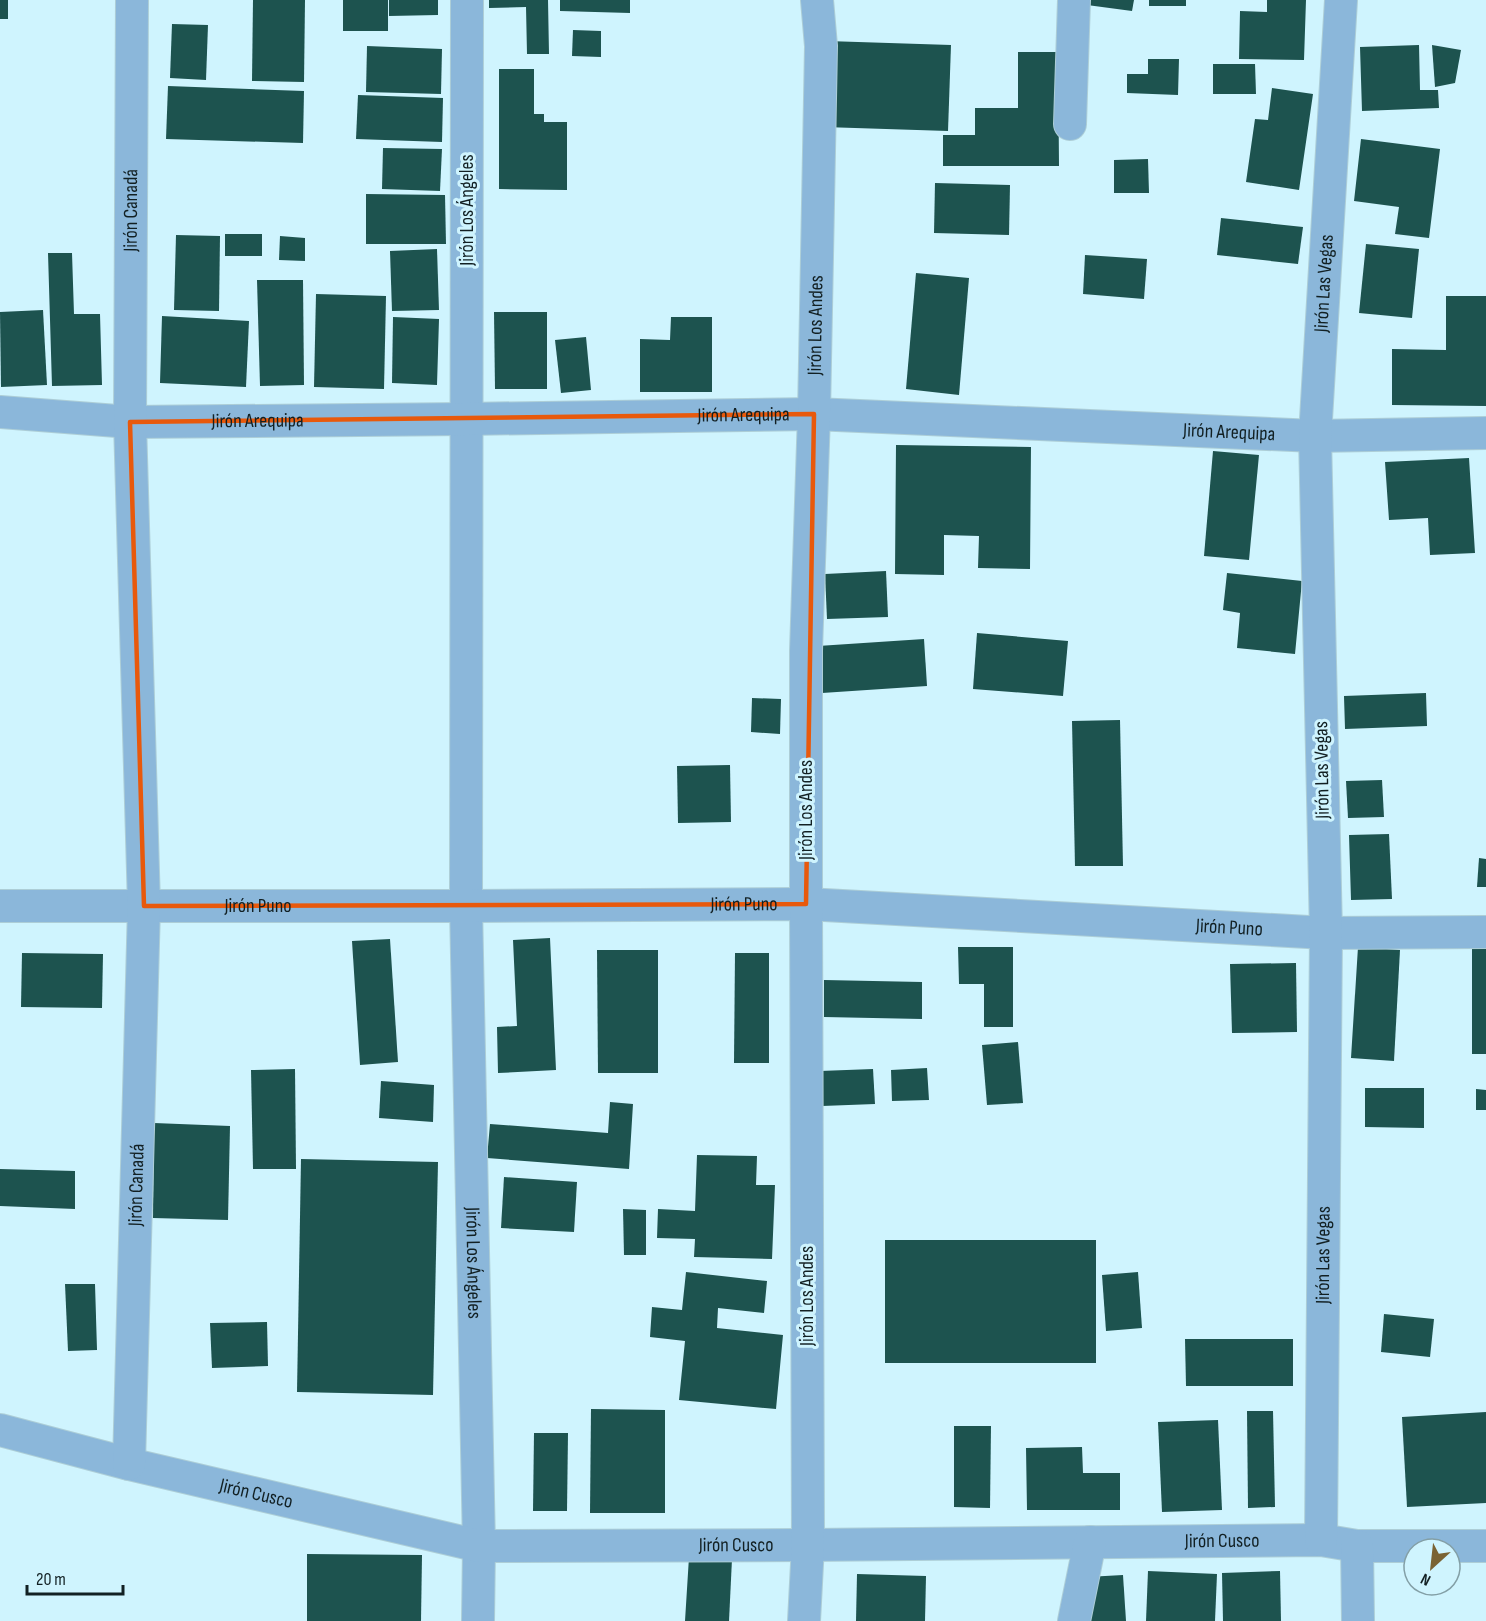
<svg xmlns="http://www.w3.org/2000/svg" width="1486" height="1621" font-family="'Sofia Sans Condensed',sans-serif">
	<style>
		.building { fill: #1d534f }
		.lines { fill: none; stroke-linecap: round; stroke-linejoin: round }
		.street-casing { stroke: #adced7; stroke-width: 34 }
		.street { stroke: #8bb7da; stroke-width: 32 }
		.marked { fill: none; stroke: #e8590c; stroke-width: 4.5; stroke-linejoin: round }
		.labels { text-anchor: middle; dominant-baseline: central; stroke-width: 6; stroke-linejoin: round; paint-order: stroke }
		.street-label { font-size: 20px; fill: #122023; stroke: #cff4fe }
	</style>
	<rect width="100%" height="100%" fill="#cff4fe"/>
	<g class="building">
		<rect x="0" y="0" width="8" height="19"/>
		<path d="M253,0H305L304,82L252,81Z"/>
		<rect x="343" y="0" width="45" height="31"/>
		<path d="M389,0H438V15L389,16Z"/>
		<path d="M489,0H548L549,54H527L526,7L489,8Z"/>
		<path d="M560,0H630V13L560,11Z"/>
		<path d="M1088,0H1134L1132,11L1087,5Z"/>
		<rect x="1149" y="0" width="37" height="6"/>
		<path d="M1267,0H1306L1304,60L1239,59L1240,11L1267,12Z"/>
		<path d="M172,24L208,25L206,80L170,78Z"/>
		<path d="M573,30L601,31V57L572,56Z"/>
		<path d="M827,41L951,45L948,131L824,127Z"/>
		<path d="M1419,45L1420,90H1438L1439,108L1362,111L1360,47Z"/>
		<path d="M1432,45L1461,50L1455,83L1435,87Z"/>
		<path d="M367,46L442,49L441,94L366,92Z"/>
		<path d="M1018,52H1058L1059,166H943V135H975V108H1018Z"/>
		<path d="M1148,59H1179L1178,95L1127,93V74H1148Z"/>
		<path d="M1213,64H1255L1256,94H1213Z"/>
		<path d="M499,69H534V114H544V122H567V190L499,189Z"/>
		<path d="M168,86L304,91L303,143L166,139Z"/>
		<path d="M1272,88L1313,94L1299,190L1246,182L1255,119L1268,120Z"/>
		<path d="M358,95L443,98L442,142L356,139Z"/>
		<path d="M1361,139L1440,149L1429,238L1395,234L1399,207L1354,201Z"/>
		<path d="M383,148L442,149L440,191L382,189Z"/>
		<path d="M1148,159L1149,193H1114V160Z"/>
		<path d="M935,183L1010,185L1009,235L934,233Z"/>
		<path d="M366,194L445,195L446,244H366Z"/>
		<path d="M1221,218L1303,227L1298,264L1217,255Z"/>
		<rect x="225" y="234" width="37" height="22"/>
		<path d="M176,235L220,236L219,311L174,310Z"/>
		<path d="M280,236L305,238V261L279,260Z"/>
		<path d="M1366,244L1419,249L1412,318L1359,313Z"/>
		<path d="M437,249L439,310L392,311L390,251Z"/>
		<path d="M48,253H72L74,314H100L102,385L52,386Z"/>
		<path d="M1085,255L1147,259L1144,299L1083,294Z"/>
		<path d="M916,273L969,278L959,395L906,389Z"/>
		<path d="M257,280H303L304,385L260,386Z"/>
		<path d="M316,294L386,296L384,389L314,387Z"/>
		<path d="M1446,296H1486V406L1392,405V349L1446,350Z"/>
		<path d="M43,310L47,385L1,387L0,312Z"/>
		<path d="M494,312H547V389H495Z"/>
		<path d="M162,316L249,321L246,387L160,383Z"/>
		<path d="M393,317L439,319L437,385L392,383Z"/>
		<path d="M671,317H712V392H640V339L670,340Z"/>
		<path d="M586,337L591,390L561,393L555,340Z"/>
		<path d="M896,445L1031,447L1030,569L978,568L979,536L944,535V575L895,574Z"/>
		<path d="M1213,451L1259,455L1249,560L1204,556Z"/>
		<path d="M1469,458L1475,553L1430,555L1428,518L1389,520L1385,462Z"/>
		<path d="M886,571L888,617L827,619L825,574Z"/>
		<path d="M1227,573L1302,581L1295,654L1237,648L1240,613L1223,610Z"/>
		<path d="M977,633L1068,641L1063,696L973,689Z"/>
		<path d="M924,639L927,686L822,693L818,646Z"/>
		<path d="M1426,693L1427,726L1345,729L1344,696Z"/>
		<path d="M752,698L781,699L780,734L751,732Z"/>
		<path d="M1120,720L1123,866H1075L1072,721Z"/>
		<path d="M730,765L731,822L678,823L677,766Z"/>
		<path d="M1382,780L1384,817L1348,818L1346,781Z"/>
		<path d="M1389,834L1392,899L1351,900L1349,835Z"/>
		<path d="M1479,858L1486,859V887H1477Z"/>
		<path d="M550,938L556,1070L498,1073L497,1027L517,1026L513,940Z"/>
		<path d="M390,939L398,1062L360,1065L352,941Z"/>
		<path d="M958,947H1013V1027H984V984H959Z"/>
		<path d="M1358,947L1400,950L1394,1061L1351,1058Z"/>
		<rect x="1472" y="948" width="14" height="106"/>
		<path d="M597,950H658V1073H598Z"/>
		<path d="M22,953L103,954L102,1008L21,1007Z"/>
		<path d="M735,953H769V1063H734Z"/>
		<path d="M1296,963L1297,1032L1232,1033L1230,964Z"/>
		<path d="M824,980L922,982V1019L824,1017Z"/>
		<path d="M1018,1042L1023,1103L987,1105L982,1045Z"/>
		<path d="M927,1068L929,1100L892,1101L891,1070Z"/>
		<path d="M295,1069L296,1169H253L251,1070Z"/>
		<path d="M873,1069L875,1104L822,1106L820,1071Z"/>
		<path d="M381,1081L434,1085L433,1122L379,1118Z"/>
		<path d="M1365,1088H1424V1128L1365,1127Z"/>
		<path d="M1476,1089L1486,1090V1110H1476Z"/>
		<path d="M610,1102L633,1104L629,1169L487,1158L490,1124L608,1133Z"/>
		<path d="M154,1123L230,1126L228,1220L153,1218Z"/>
		<path d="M697,1155L757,1156L756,1185H775L772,1259L694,1257L695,1239L657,1238L658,1209L695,1211Z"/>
		<path d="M301,1159L438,1162L433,1395L297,1392Z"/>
		<path d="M0,1169L75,1171V1209L0,1206Z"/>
		<path d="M504,1177L577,1182L574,1232L501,1228Z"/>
		<path d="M623,1209L646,1210V1255H624Z"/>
		<rect x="885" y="1240" width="211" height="123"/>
		<path d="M686,1272L767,1281L764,1313L718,1308L717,1328L783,1335L776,1409L679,1400L685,1341L650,1337L652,1307L682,1310Z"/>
		<path d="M1138,1272L1142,1328L1106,1331L1102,1275Z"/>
		<path d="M65,1284H95L97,1350L68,1351Z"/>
		<path d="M1384,1314L1434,1319L1430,1357L1381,1352Z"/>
		<path d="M267,1322L268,1366L212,1368L210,1323Z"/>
		<path d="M1185,1339H1293V1386H1186Z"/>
		<path d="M591,1409L665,1410V1513H590Z"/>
		<path d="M1247,1411H1273L1275,1507L1248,1508Z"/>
		<path d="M1486,1412V1503L1407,1507L1402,1417Z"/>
		<path d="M1218,1420L1222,1510L1162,1512L1158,1422Z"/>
		<path d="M954,1426H991L990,1508L954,1507Z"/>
		<path d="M534,1433H568L567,1511H533Z"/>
		<path d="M1082,1447L1083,1473H1120V1510H1027L1026,1448Z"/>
		<path d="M307,1554L422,1555L421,1621H307Z"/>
		<path d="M689,1557L732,1559L729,1621H685Z"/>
		<path d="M1148,1571L1217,1574L1215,1621H1146Z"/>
		<path d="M1280,1571L1281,1621H1223L1222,1573Z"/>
		<path d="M857,1574L926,1576L925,1621H856Z"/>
		<path d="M1123,1575L1126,1621H1090L1087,1577Z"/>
	</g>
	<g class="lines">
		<defs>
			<g id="street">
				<path id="s1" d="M467,0L466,906L479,1546L478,1621"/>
				<path d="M1070,124L1074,0"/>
				<path id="s2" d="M0,412L130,422L466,419L814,414L1315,436L1486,433"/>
				<path id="s3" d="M0,906H466L806,904L1326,933L1486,932"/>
				<path id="s4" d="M0,1430L129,1464L479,1546L808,1545L1321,1540L1357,1546H1486"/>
				<path id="s5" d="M129,1464L144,906L130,422L132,0"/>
				<path id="s6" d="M1321,1540L1326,933L1315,436L1341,0"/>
				<path d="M1357,1546L1358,1621"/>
				<path id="s7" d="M804,1621L808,1545L806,904V651L814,414L821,46L817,0"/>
				<path d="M1074,1621L1090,1542"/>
			</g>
		</defs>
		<use href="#street" class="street-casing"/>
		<use href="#street" class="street"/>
	</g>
	<path class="marked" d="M814,414L806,904L144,906L130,422Z"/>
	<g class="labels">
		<g class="street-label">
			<text transform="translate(467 210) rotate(-90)">Jirón Los Ángeles</text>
			<text stroke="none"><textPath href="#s5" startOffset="1254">Jirón Canadá</textPath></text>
			<text stroke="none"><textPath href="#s6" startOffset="1257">Jirón Las Vegas</textPath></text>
			<text stroke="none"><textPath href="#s7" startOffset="1296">Jirón Los Andes</textPath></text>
			<text stroke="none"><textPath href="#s2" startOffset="744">Jirón Arequipa</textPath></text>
			<text stroke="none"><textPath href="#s2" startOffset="258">Jirón Arequipa</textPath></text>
			<text stroke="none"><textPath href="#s2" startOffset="1230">Jirón Arequipa</textPath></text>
			<text transform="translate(1322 770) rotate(-91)">Jirón Las Vegas</text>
			<text transform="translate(806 810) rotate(-90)">Jirón Los Andes</text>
			<text stroke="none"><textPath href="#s3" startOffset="744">Jirón Puno</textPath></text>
			<text stroke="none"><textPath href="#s3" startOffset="258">Jirón Puno</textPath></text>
			<text stroke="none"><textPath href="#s3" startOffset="1230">Jirón Puno</textPath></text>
			<text stroke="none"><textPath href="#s5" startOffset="279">Jirón Canadá</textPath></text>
			<text stroke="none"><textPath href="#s6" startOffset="285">Jirón Las Vegas</textPath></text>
			<text stroke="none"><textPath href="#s1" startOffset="1263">Jirón Los Ángeles</textPath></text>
			<text transform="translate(807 1296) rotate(-90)">Jirón Los Andes</text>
			<text stroke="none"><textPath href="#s4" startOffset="264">Jirón Cusco</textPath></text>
			<text stroke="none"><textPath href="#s4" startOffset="1236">Jirón Cusco</textPath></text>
			<text stroke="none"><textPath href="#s4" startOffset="750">Jirón Cusco</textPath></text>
		</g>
	</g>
	<g transform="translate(1432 1567) rotate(207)"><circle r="28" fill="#cff4fe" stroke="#839fa6" stroke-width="1.5"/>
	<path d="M0-4.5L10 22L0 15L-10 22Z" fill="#7a6333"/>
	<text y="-9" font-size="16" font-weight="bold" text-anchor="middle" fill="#122023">N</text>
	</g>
	<path d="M27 1585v9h96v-9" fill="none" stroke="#122023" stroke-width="3"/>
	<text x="36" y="1585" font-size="18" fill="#122023" stroke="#cff4fe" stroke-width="4.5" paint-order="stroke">20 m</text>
</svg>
